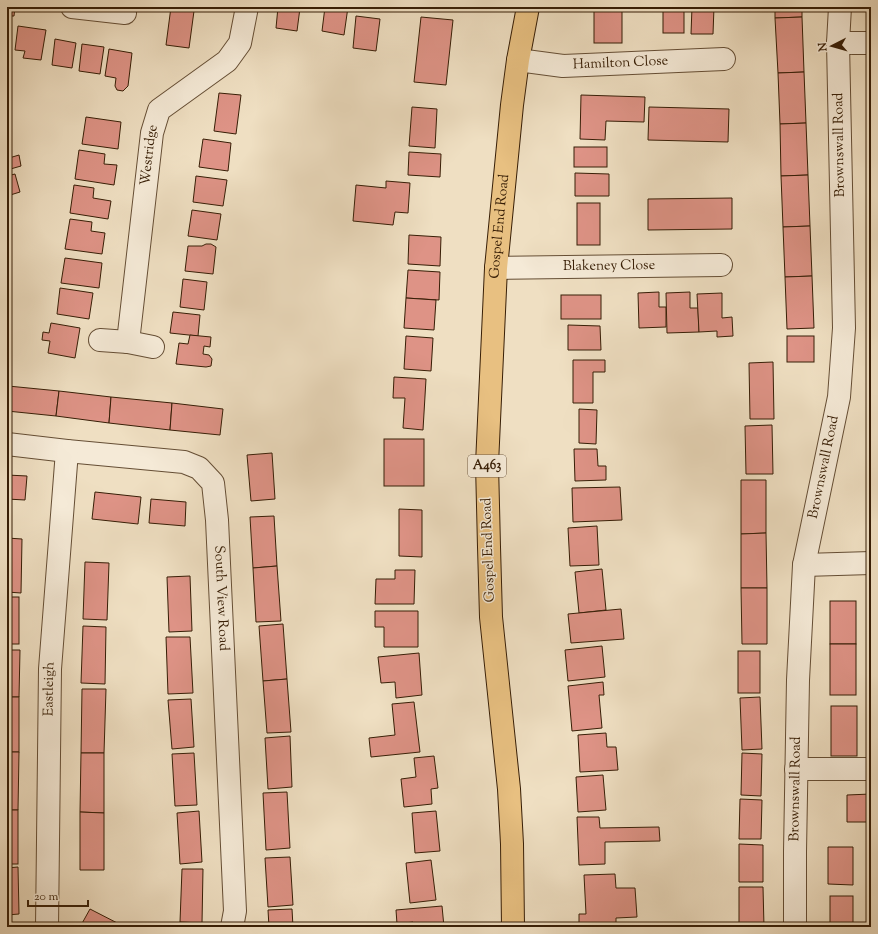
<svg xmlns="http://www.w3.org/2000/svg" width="878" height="934" font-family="'Sorts Mill Goudy',serif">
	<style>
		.building { fill: #de9386; stroke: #371e06 }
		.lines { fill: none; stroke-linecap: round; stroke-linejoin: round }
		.minor-casing { stroke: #654e35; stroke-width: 24 }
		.major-casing { stroke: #371e06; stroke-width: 24 }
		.minor { stroke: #f5ead7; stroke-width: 22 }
		.major { stroke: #e8c081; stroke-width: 22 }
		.labels { text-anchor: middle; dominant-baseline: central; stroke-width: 3; stroke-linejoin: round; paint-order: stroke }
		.shield { fill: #f5ead7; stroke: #705b45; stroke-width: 1 }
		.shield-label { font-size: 13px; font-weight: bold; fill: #371e06 }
		.street-label { font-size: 14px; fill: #371e06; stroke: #f5ead7 }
	</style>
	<rect width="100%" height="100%" fill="#efdfc2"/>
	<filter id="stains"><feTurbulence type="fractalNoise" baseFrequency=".005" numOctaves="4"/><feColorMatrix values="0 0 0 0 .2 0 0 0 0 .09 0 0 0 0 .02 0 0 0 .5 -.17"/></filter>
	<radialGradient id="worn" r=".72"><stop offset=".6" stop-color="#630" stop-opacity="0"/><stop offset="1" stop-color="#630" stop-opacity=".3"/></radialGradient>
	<g class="building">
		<path d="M7,7H15L14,16H9L8,26Z"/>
		<path d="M171,7L194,11L189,48L166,45Z"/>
		<path d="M278,7H313V9L300,8L297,31L276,28Z"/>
		<path d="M325,7H348L344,35L322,31Z"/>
		<rect x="594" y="7" width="28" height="36"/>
		<rect x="663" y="7" width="21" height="26"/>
		<path d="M692,7H714L713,34H691Z"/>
		<path d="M775,7H802V17L775,18Z"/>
		<path d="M356,16L380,19L376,51L353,48Z"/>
		<path d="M421,17L453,20L446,85L414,82Z"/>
		<path d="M802,17L804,72L778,73L775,18Z"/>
		<path d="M18,26L46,30L41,60L23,58L25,51L15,50Z"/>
		<path d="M55,39L76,43L72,68L52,65Z"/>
		<path d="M82,44L104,47L100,74L79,71Z"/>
		<path d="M109,49L132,53L128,86L123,91L117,90L115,86L116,78L105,76Z"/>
		<path d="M804,72L806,123L780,124L778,73Z"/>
		<path d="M219,93L241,95L236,134L214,131Z"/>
		<path d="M581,95L645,97L644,122L606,121L605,140L580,139Z"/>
		<path d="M412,107L437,109L435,148L409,146Z"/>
		<path d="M649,107L729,109L728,142L648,140Z"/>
		<path d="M86,117L121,122L118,149L82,144Z"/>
		<path d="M806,123L808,175L781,176L780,124Z"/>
		<path d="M203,139L231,143L228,171L199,167Z"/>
		<rect x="574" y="147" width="33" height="20"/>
		<path d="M7,149L9,158L19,155L21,166L7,170Z"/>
		<path d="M79,150L105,154L104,164L117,165L114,185L75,179Z"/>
		<path d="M409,152L441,154L440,177L408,175Z"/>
		<path d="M575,173L609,174V196H575Z"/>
		<path d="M15,174L20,192L7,196V176Z"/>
		<path d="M808,175L810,226L783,227L781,176Z"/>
		<path d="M196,176L227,180L223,206L193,202Z"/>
		<path d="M386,181L410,183L408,213L395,212L393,225L353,221L356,185L386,188Z"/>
		<path d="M74,185L94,188L93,198L111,201L108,219L70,213Z"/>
		<path d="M732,198V229L648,230V199Z"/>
		<rect x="577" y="203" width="23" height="42"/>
		<path d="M192,210L221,214L217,240L188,236Z"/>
		<path d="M70,219L92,222L91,231L105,233L102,254L65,249Z"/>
		<path d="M810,226L812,276L785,277L783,227Z"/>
		<path d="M409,235L441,237L440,266L408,264Z"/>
		<path d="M206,244H211L216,247L213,274L185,271L188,246H202Z"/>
		<path d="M65,258L102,263L99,288L61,283Z"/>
		<path d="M408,270L440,272L439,300L406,298Z"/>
		<path d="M812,276L814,328L787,329L785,277Z"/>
		<path d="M183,279L207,282L204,310L180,307Z"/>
		<path d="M60,288L93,293L89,319L57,314Z"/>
		<path d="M659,292V307H666V327L639,328L638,293Z"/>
		<path d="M690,292V308H698L699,332L667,333L666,293Z"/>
		<path d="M722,293V318L732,317L733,336L717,337V331L699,332L697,294Z"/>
		<rect x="561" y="295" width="40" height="24"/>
		<path d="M406,298L436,300L434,330L404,328Z"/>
		<path d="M173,312L200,315L198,336L170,333Z"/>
		<path d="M51,323L80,328L75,358L48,353L50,341L42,340L43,332L49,333Z"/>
		<path d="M568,325L600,326L601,350H568Z"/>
		<path d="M190,335L211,337L210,347L204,346L203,354L209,355L212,359L211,366L206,367L176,364L179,343L188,344Z"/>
		<path d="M406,336L433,338L431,371L404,369Z"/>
		<rect x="787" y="336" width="27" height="26"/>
		<path d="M573,360H605V372H593V403H573Z"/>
		<path d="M773,362L774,419H750L749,363Z"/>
		<path d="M394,377L426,379L423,430L403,428L405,398H393Z"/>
		<path d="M8,386L59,391L56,416L7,411Z"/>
		<path d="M59,391L111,397L109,423L56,416Z"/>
		<path d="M111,397L172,403L170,430L109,423Z"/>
		<path d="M172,403L223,409L220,435L170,430Z"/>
		<path d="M579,409L597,410L596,444L579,443Z"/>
		<path d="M772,425L773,474H746L745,426Z"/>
		<rect x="384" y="439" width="40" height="47"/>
		<path d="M574,449H597L598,466H606V480L575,481Z"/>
		<path d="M272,453L275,499L251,501L247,455Z"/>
		<path d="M7,475L27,476L25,500L7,499Z"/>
		<path d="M741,480H766V533L741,534Z"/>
		<path d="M620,487L622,520L573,522L572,488Z"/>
		<path d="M95,492L141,497L138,524L92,519Z"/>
		<path d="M151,499L186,502L185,526L149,523Z"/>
		<path d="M399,509L422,510V557L399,556Z"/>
		<path d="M274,516L277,566L253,568L250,517Z"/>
		<path d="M597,526L599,565L570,566L568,528Z"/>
		<path d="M766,533L767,588H741V534Z"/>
		<path d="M7,538L22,539L21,593L7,592Z"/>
		<path d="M85,562L109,563L107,620L83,619Z"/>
		<path d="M277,566L281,621L256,622L253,568Z"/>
		<path d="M602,569L606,610L579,613L575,572Z"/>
		<path d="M395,570H415L414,604H375L376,579H395Z"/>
		<path d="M190,576L192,631L169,632L167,577Z"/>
		<path d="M741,588H767V644H742Z"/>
		<rect x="7" y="597" width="12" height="47"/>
		<rect x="830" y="601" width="26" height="43"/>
		<path d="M621,609L624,639L571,643L568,614Z"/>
		<path d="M375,611H418V647H384V627H375Z"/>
		<path d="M283,624L287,679L263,681L259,626Z"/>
		<path d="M83,626L106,627L105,684L81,683Z"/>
		<path d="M166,637H190L193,693L168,694Z"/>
		<rect x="830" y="644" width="26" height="51"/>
		<path d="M602,646L605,677L568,681L565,650Z"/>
		<path d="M7,650H20L19,697H7Z"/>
		<rect x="738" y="651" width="22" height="42"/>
		<path d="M419,653L422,695L396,698L395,682L381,683L378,657Z"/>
		<path d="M287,679L291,732L267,733L263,681Z"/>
		<path d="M603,682L604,695H599L602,728L572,731L568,686Z"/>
		<path d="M82,689H106L104,753H81Z"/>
		<rect x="7" y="697" width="12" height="55"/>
		<path d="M760,697L762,749L742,750L740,698Z"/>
		<path d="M191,699L194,747L172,749L168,700Z"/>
		<path d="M414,702L420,752L371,757L369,738L395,735L392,704Z"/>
		<rect x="831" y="706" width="26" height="50"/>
		<path d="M606,733L607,747H616L618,770L580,772L578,735Z"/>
		<path d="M290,736L292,787L268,789L265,738Z"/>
		<path d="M7,752H19L18,810H7Z"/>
		<path d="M81,753H104V813L80,812Z"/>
		<path d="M194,753L197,805L175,806L172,754Z"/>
		<path d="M742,753L762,754L761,796L741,795Z"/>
		<path d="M434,756L438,788L431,789L432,804L404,807L401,779L416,777L414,758Z"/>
		<path d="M603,775L606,810L578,812L576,777Z"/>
		<path d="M287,792L290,848L266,850L263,793Z"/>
		<path d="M871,794V822H847V795Z"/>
		<path d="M740,799L762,800L761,839H739Z"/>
		<rect x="7" y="810" width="11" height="54"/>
		<path d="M199,811L202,862L180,864L177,813Z"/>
		<path d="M436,811L440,851L415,853L412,813Z"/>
		<path d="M80,812L104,813V870H80Z"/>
		<path d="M577,817H599L600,828L659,827L660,841L605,842V864L579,865Z"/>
		<path d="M739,844L763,845V882H739Z"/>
		<path d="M828,847H853V885L828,884Z"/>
		<path d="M290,857L293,905L268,907L265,858Z"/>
		<path d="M431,860L436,900L410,903L406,863Z"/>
		<path d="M18,867L19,914L7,915V868Z"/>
		<path d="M182,869H203L202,923L180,922Z"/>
		<path d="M615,874L616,888H635L637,917L616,918V927H579V914H586L584,875Z"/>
		<path d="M739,887H763L764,927H739Z"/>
		<rect x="830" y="896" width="23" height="31"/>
		<path d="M442,906L444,927H413V922L397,924L396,910Z"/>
		<path d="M90,909L125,927H80Z"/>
		<path d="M292,909L293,927H269L268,910Z"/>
		<path d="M175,923L176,927H135Z"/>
	</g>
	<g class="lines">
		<defs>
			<g id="minor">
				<path d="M72,7L125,13"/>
				<path d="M838,43H871"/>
				<path id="s1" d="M518,60L563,66L724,59"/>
				<path id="s2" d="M496,268L721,265"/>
				<path d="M100,340L128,342L153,347"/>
				<path id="s3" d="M128,342L152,133L159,110L227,61L240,43L247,7"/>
				<path id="s4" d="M7,444L67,451L184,462L199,468L213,483L217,520L235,911L232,927"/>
				<path d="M804,565L871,563"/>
				<path d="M796,769H871"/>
				<path id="s5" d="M47,927L50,669L67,451"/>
				<path id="s6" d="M795,927V852L798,680L804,565L839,397L844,328L838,43L840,7"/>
			</g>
			<g id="major">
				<path id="s7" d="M513,927L512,844L509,789L491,617L489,547L487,464L496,268L512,105L518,60L528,7"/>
			</g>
		</defs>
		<use href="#minor" class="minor-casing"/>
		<use href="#major" class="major-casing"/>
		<use href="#minor" class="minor"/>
		<use href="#major" class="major"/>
	</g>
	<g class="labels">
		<rect class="shield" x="468" y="455" width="38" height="22" rx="3"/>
		<g class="shield-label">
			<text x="487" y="466">A463</text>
		</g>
		<g class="street-label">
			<text stroke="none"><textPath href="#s1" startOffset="103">Hamilton Close</textPath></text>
			<text transform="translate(840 145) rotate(-91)">Brownswall Road</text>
			<text stroke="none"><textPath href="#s3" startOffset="188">Westridge</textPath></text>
			<text stroke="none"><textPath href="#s7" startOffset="702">Gospel End Road</textPath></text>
			<text stroke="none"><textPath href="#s2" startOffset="113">Blakeney Close</textPath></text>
			<text stroke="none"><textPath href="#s6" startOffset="462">Brownswall Road</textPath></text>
			<text transform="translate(489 550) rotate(-92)">Gospel End Road</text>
			<text stroke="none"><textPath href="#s4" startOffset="330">South View Road</textPath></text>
			<text stroke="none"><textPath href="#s5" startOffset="238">Eastleigh</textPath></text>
			<text stroke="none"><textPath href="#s6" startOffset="138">Brownswall Road</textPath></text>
		</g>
	</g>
	<rect width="878" height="934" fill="none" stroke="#efdfc2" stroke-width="24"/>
	<rect x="8" y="8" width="862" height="918" fill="none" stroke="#371e06" stroke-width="2"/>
	<rect x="12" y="12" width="854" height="910" fill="none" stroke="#371e06"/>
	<g transform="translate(832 46) rotate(264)" stroke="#f5ead7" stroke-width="3" paint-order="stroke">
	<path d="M0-3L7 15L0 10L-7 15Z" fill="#371e06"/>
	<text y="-6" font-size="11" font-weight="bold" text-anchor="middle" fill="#371e06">N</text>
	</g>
	<path d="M28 900v6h60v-6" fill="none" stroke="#371e06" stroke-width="2"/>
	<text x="34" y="900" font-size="12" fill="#371e06" stroke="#f5ead7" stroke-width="3" paint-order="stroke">20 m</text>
	<rect width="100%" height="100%" filter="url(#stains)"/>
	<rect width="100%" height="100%" fill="url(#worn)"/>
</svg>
